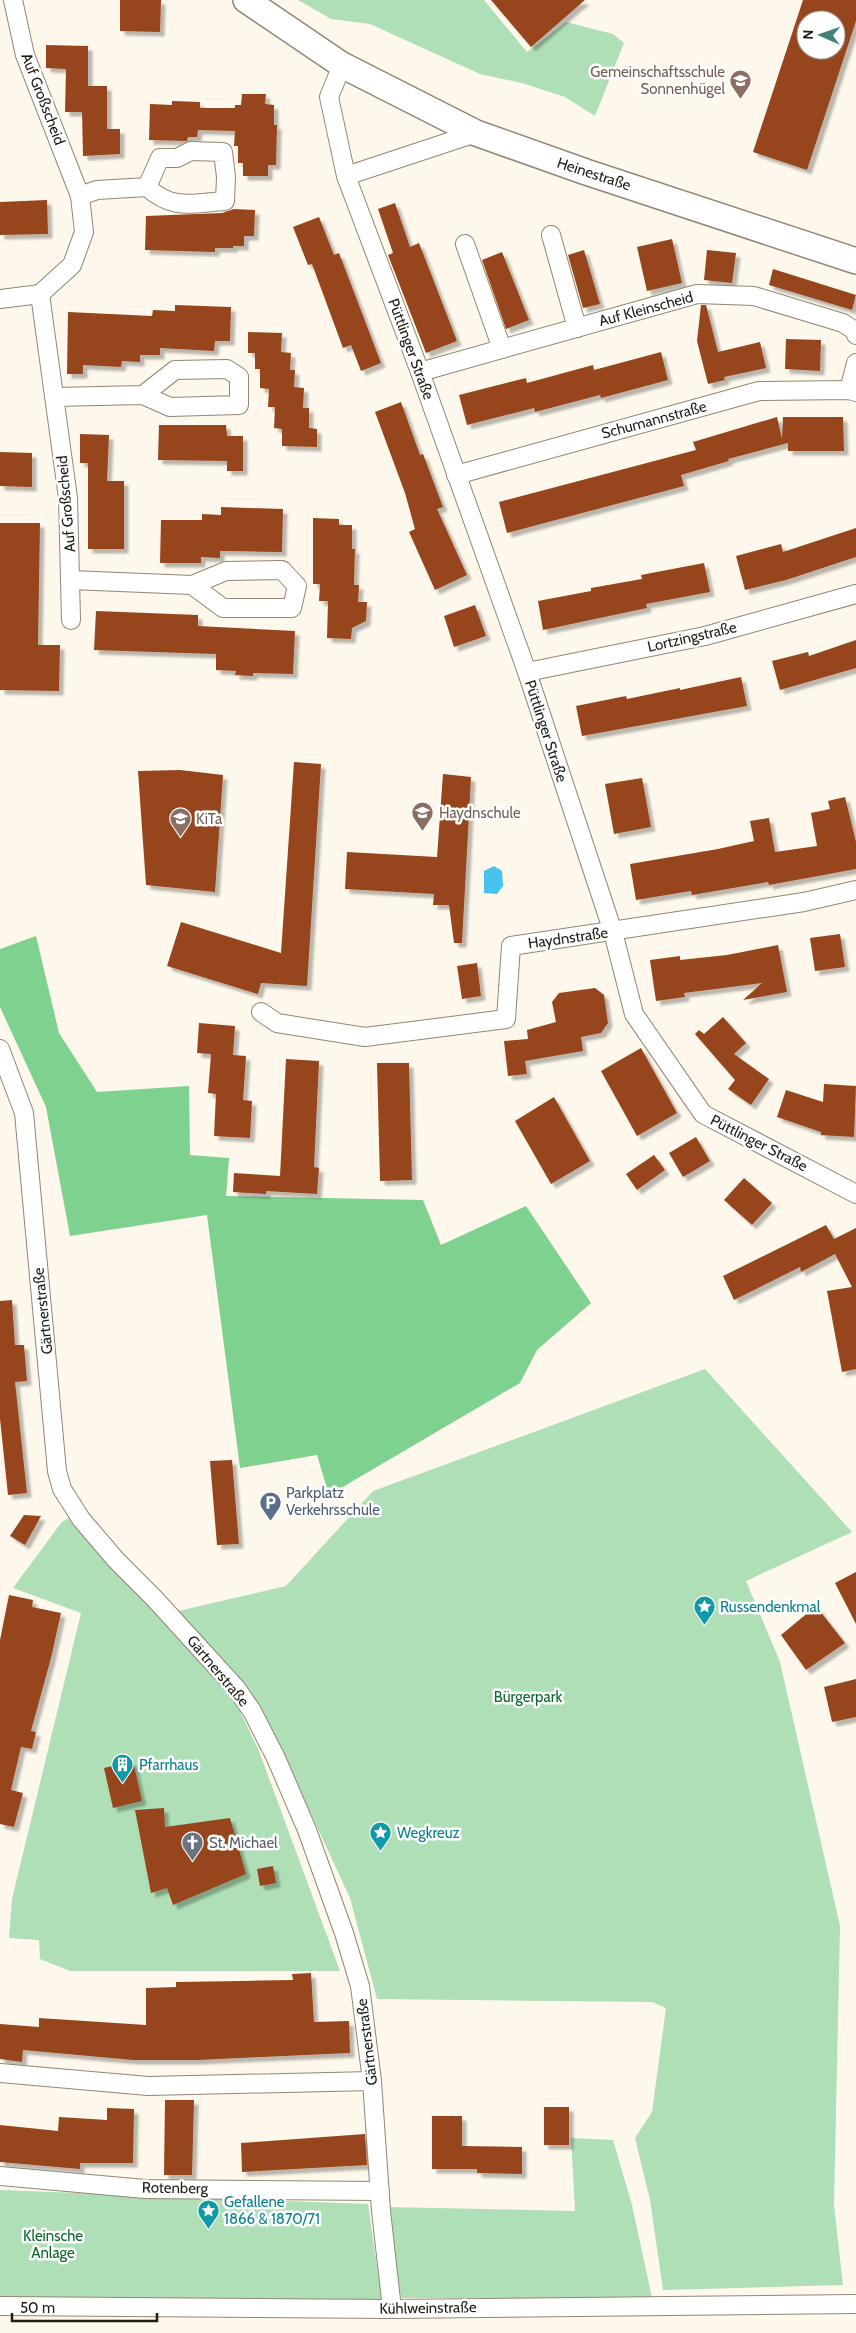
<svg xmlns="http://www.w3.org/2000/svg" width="856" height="2333" font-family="Cabin,sans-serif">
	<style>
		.green { fill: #afdfb6 }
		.forest { fill: #7fd18f }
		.water { fill: #47c2ed }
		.building { fill: #97451a; fill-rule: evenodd; filter: url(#shadow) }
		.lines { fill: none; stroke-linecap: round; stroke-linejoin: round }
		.minor-casing { stroke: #908775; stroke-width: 20 }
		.secondary-casing { stroke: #908775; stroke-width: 28 }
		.minor { stroke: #fff; stroke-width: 18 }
		.secondary { stroke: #fff; stroke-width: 25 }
		.labels { text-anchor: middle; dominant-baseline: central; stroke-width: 5; stroke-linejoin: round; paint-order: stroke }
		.education-label { font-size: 15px; fill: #785e54; stroke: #fff; text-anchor: start }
		.street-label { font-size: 15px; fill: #201d16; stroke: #fff }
		.service-label { font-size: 15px; fill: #4e5e75; stroke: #fff; text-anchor: start }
		.culture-label { font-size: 15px; fill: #0d838f; stroke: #fff; text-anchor: start }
		.park-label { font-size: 15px; fill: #0a672b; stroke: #fff }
		.worship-label { font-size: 15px; fill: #5b616d; stroke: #fff; text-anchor: start }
	</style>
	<defs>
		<filter id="shadow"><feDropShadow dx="4.5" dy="4.5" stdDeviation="1" flood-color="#0004"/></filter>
	</defs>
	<rect width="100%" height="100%" fill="#fef8ec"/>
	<g class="green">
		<path d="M298,0H484L527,52L566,22L613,34L624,43L595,116L565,97L522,83L480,74L370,24L331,19Z"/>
		<path d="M705,1369L852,1532L746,1581L780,1662L840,1926L834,2205L843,2285L663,2290L650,2200L635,2138L652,2112L666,2008L652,2002L377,1999L350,1898L272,1730L174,1612L286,1586L373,1491Z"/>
		<path d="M68,1518L224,1688L240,1711L259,1751L340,1971H70L40,1959L39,1940L9,1938L12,1899L81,1613L13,1588L61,1523Z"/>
		<path d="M571,2138L613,2140L632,2205L652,2298H401L386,2207L575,2211Z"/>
		<path d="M0,2190L368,2204L382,2301L0,2298Z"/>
	</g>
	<path class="forest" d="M36,936L59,1033L97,1092L189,1086L190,1155L229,1158L226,1196L423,1200L441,1245L526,1206L591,1303L537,1350L520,1383L329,1495L317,1455L240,1468L207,1215L70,1236L46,1107L0,1007V949Z"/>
	<path class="water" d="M494,866L502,871L503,886L497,894L484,893V871Z"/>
	<g class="building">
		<path d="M120,0H161L160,32L120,31Z"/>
		<path d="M491,0H585L531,47Z"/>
		<path d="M803,0H856V21L807,170L753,152ZM806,20H836V50H806Z"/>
		<path d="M46,45L88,46V86H107V129H120V154L83,156L82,112H65L66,69L46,68Z"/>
		<path d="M242,94H266L265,104L274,105V125H277L276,165H268V176H243V163H238V146H234L235,131L198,130L197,137H188L187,141L149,140L150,104L172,105V101L200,102V108H235V105H241Z"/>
		<path d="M47,200L48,234L0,235V202Z"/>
		<path d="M395,203L410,247L419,243L457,341L426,353L388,255L393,253L378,209Z"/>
		<path d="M234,209L255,210L254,236H244V246H233V248H215V252L145,250L146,216L222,213Z"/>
		<path d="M319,217L334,255L339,253L381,363L361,371L351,345L343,348L312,264L308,265L293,227Z"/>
		<path d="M672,239L682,283L647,291L637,247Z"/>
		<path d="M584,250L600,304L583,308L568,255Z"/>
		<path d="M707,250L736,253L732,283L704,280Z"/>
		<path d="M502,252L529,320L506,329L482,260Z"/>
		<path d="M773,269L856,295L852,310L769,285Z"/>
		<path d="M175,305L231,307L230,341H215L214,351L160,348V355H140V362L122,361L121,367L83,365V374H67L68,312L152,316L153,310L175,311Z"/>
		<path d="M701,305H706L718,352L760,342L766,368L724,377L725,380L708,384L697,341Z"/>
		<path d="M248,332L282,333L281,352L291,353L290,370H295L294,387L304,388L303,408H309V428L317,429V447L282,446V429L274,428L275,407H268L269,389L260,388V369H255V353H248Z"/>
		<path d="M786,339L821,340L820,371L785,369Z"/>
		<path d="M661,352L668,380L601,398L600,395L535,412L534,408L467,425L459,395L526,378L527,383L593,365L594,370Z"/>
		<path d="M401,402L420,455L423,454L443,507L437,509L467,575L435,590L409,532L415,529L405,493L375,412Z"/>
		<path d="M777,417L782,439L783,417H843L844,451H788V443L728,459L729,461L681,475L684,486L507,533L499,502L696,450L693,442Z"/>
		<path d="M159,425H226L227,436H243V471H227V461L158,460Z"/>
		<path d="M80,434L109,435L107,481H124V549H88V463H80Z"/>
		<path d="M0,452L32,453V487L0,486Z"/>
		<path d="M221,507L283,509L282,552L220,551V558L201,557V563H160L161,520H202V514L221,515Z"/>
		<path d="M313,518L339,519V525H352V549H355L354,585H359L358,602H367L366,621L352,628L351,639L327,638L328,601H319L320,584H313Z"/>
		<path d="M0,523H40L38,645H60L59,691L0,690Z"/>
		<path d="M856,528V557L786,580L745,590L736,556L781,544L783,552Z"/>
		<path d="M704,563L710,592L646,604L647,608L543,630L538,601L591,591V588L642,579L641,575Z"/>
		<path d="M475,605L486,636L454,647L444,616Z"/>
		<path d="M96,611L198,615V626L295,631L293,674L253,673V676L235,675L236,671L216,670V654L94,650Z"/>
		<path d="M856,640V668L780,690L772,661L808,652L809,656Z"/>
		<path d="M741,677L747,706L582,736L576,706L626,696L627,699L680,688V690Z"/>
		<path d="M294,762L321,764L307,986L261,983L258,994L167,966L181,922L281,953Z"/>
		<path d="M180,770L223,775L215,892L146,885L138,771Z"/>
		<path d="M443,774L471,777L462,943H454L449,905H433L434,894L345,889L347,852L437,857Z"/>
		<path d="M642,778L651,827L614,834L605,784Z"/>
		<path d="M845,797L856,842V869L769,885L768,882L692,895L691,891L636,900L630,864L718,849L754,841L750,821L769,818L775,852L817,846L811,813L830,809L828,801Z"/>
		<path d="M840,934L845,967L815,971L810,938Z"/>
		<path d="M778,945L787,992L743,1000L762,983L684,993L685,997L656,1001L650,960L680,956V960L727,955Z"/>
		<path d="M477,963L481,996L462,999L457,966Z"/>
		<path d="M595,988L604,995L608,1023L601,1033L581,1037L583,1051L525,1061L527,1074L508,1076L504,1041L528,1039L527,1030L556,1022L552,1002L559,993Z"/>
		<path d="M723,1017L746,1043L734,1054L769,1079L751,1105L728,1089L735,1080L695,1034L699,1030L704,1034Z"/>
		<path d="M199,1023L235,1026L233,1055L246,1056L243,1100L252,1101L250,1138L214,1136L216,1094L208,1093L211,1054L197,1053Z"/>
		<path d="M641,1048L677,1113L637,1136L601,1071Z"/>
		<path d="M286,1059L319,1061L314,1167L319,1168L317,1194L266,1191V1194L233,1192L234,1173L280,1176Z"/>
		<path d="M377,1063H409L412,1180L380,1181Z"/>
		<path d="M824,1084L856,1086L854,1137L821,1135V1132L777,1117L786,1090L823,1102Z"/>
		<path d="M554,1097L590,1161L551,1184L515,1121Z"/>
		<path d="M696,1137L710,1161L683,1177L669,1153Z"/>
		<path d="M654,1155L665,1170L637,1190L626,1174Z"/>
		<path d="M744,1178L772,1203L752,1225L724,1200Z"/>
		<path d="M826,1225L834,1239L856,1228V1369L842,1372L827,1291L852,1287L835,1254L801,1272L800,1267L734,1300L723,1276Z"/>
		<path d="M12,1300L15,1345H24L27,1381L15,1382L27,1493L8,1495L0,1419V1301Z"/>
		<path d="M232,1460L239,1544L217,1545L210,1461Z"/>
		<path d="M24,1515L41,1516L25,1545L10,1536Z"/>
		<path d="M856,1572V1624L835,1583Z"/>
		<path d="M9,1595L33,1600L32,1607L61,1613L51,1658L31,1731L36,1732L32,1749L21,1747L11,1790L23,1793L14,1827L0,1824V1640Z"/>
		<path d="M816,1606L845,1643L806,1670L781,1635Z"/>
		<path d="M856,1679V1717L832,1722L824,1687Z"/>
		<path d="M133,1761L142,1801L113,1808L104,1768Z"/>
		<path d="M164,1808L165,1827L230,1818L246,1874L173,1905L167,1888L151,1893L135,1810Z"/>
		<path d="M273,1866L276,1883L260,1886L257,1869Z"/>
		<path d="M311,1973L314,2022L349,2021L350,2053L197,2060H133L23,2050L22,2062L0,2059V2024L39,2027V2018L146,2025V1988L176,1987V1982L293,1980L292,1974Z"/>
		<path d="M165,2100H194L192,2175H164Z"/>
		<rect x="544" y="2107" width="25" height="38"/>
		<path d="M107,2108L134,2109L133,2163H80V2169L0,2162V2125L58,2131L59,2117L107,2120Z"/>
		<path d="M432,2116H462V2146L522,2147V2174L477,2173V2169H432Z"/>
		<path d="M365,2134L367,2165L242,2172L241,2143Z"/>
	</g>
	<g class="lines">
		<defs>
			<g id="minor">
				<path d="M342,65L329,97L346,176L420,372L527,672L613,932L634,1014L703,1114L856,1194"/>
				<path d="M346,176L476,133"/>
				<path d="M80,196L97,190L147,187C173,211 192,203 225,201L226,177L223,152L191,151L177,158H160L147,187"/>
				<path d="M551,235L577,328"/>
				<path d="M465,244L502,349"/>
				<path d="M40,294L68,498L71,620"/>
				<path d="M0,299L40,294L72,265L84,232L80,196L25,55L13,0"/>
				<path d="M420,372L697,294L754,296L843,323L855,331L856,335"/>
				<path d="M849,390L856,363"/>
				<path d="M55,397L143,395L170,407L239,405V377L227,369L175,370L143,395"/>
				<path d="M456,475L759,391L849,390L856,392"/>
				<path d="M71,580L192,585L223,608H292L297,586L282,570L226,571L192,585"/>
				<path d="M527,672L705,636L856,594"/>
				<path d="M261,1012L277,1023L365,1037L506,1019L511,946L804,902L856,890"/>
				<path d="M0,1049L24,1113L57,1471L62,1489L81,1519L116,1560L154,1598L236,1688L252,1711L276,1758L307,1830L344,1933L360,1986L372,2081L381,2211L392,2309"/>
				<path d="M0,2073L148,2086L372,2081"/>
				<path d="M0,2176L145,2189L380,2191"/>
				<path d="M0,2306L392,2309L856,2304"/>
			</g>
			<path id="secondary" d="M246,0L342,65L476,133L586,172L856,261"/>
		</defs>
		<use href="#minor" class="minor-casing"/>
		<use href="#secondary" class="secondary-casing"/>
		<use href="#minor" class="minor"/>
		<use href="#secondary" class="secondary"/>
	</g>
	<defs>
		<symbol id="school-pin" viewBox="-11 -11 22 30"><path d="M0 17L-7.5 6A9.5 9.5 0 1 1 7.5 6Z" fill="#8d6e63" stroke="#fff"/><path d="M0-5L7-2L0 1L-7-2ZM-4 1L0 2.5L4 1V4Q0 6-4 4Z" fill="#fff"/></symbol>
		<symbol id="parking-pin" viewBox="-11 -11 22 30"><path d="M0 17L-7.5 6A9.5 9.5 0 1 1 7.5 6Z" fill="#5c6f8a" stroke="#fff"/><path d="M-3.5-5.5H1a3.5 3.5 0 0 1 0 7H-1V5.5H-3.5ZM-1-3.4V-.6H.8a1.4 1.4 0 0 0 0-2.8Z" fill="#fff"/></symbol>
		<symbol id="sight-pin" viewBox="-11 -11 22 30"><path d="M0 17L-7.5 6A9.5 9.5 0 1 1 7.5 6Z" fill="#0f9aa8" stroke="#fff"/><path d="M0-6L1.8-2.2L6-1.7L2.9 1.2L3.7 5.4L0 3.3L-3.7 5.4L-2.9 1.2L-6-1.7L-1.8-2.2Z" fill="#fff"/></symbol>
		<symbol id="building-pin" viewBox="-11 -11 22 30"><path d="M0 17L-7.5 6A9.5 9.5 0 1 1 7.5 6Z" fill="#0f9aa8" stroke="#fff"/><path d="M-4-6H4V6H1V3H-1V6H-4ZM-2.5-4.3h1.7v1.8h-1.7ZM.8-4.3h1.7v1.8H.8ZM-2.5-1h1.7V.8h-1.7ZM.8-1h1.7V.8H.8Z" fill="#fff"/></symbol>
		<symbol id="church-pin" viewBox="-11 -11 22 30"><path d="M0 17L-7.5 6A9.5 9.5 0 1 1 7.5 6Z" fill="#6b7280" stroke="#fff"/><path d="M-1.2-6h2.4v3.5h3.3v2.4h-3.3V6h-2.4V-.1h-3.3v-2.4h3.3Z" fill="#fff"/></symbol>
	</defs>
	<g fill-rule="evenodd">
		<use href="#school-pin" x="728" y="68" width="25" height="34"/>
		<use href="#school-pin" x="410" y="800" width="25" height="34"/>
		<use href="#school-pin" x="168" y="806" width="25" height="34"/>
		<use href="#parking-pin" x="258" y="1490" width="25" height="34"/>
		<use href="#sight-pin" x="692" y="1594" width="25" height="34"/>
		<use href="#building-pin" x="110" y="1752" width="25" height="34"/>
		<use href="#sight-pin" x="368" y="1820" width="25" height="34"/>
		<use href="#church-pin" x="180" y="1830" width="25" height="34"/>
		<use href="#sight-pin" x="196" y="2198" width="25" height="34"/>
	</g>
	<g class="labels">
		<g class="education-label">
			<text x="725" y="72" text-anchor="end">Gemeinschaftsschule<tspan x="725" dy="17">Sonnenhügel</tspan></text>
			<text x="439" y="813">Haydnschule</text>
			<text x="196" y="819">KiTa</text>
		</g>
		<g class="street-label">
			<text transform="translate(43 99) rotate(69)">Auf Großscheid</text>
			<text transform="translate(594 174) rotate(18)">Heinestraße</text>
			<text transform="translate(646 309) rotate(-15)">Auf Kleinscheid</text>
			<text transform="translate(411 349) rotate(70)">Püttlinger Straße</text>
			<text transform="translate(654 420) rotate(-15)">Schumannstraße</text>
			<text transform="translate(66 504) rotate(-95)">Auf Großscheid</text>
			<text transform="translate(692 637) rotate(-13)">Lortzingstraße</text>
			<text transform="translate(546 731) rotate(72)">Püttlinger Straße</text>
			<text transform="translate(568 938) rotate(-8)">Haydnstraße</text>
			<text transform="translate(759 1143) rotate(27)">Püttlinger Straße</text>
			<text transform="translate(43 1311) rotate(-96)">Gärtnerstraße</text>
			<text transform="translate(218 1671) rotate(50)">Gärtnerstraße</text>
			<text transform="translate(367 2042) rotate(-97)">Gärtnerstraße</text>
			<text transform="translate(175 2188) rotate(1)">Rotenberg</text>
			<text transform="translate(428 2308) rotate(-1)">Kühlweinstraße</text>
		</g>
		<g class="service-label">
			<text x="286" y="1493">Parkplatz<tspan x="286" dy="17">Verkehrsschule</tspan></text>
		</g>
		<g class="culture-label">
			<text x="720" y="1607">Russendenkmal</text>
			<text x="139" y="1765">Pfarrhaus</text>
			<text x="397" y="1833">Wegkreuz</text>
			<text x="224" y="2202">Gefallene<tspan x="224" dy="17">1866 &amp; 1870/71</tspan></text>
		</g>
		<g class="park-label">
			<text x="528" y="1697">Bürgerpark</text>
			<text x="53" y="2236">Kleinsche<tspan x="53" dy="17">Anlage</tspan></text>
		</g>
		<g class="worship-label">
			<text x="209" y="1843">St. Michael</text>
		</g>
	</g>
	<g transform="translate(821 35) rotate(272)"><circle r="24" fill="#ffffff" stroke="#a6a5a2"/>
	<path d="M0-4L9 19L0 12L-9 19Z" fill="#408477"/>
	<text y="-8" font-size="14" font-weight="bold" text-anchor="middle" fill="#201d16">N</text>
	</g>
	<path d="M12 2313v8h145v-8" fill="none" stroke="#201d16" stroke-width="2.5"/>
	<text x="20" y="2313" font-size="15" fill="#201d16" stroke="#ffffff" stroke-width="4" paint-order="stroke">50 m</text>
</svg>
